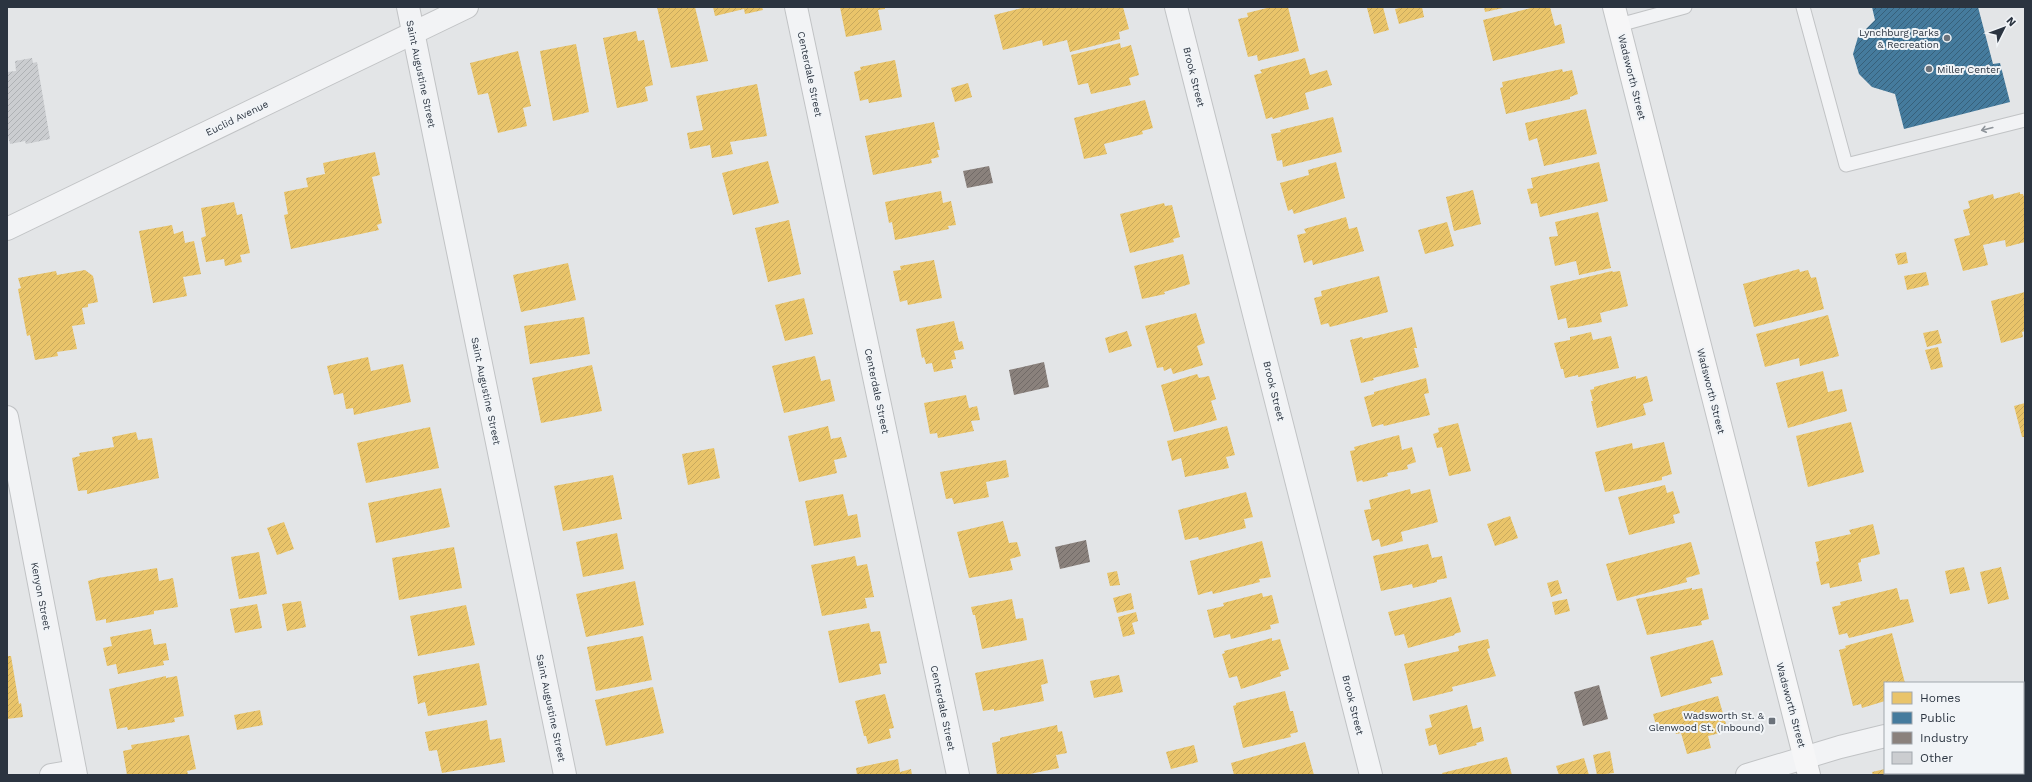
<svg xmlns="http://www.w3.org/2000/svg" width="2032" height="782" font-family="'Work Sans',sans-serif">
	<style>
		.homes { fill: url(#homes-hatch) }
		.public { fill: url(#public-hatch) }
		.industry { fill: url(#industry-hatch) }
		.building { fill: url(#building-hatch) }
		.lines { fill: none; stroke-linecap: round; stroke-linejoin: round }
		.lane-casing { stroke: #c1c3c5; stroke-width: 15 }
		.street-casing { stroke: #c1c3c5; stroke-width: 24 }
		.secondary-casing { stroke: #c1c3c5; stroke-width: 24 }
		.lane { stroke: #f2f3f5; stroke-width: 13 }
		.street { stroke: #f2f3f5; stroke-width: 22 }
		.secondary { stroke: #f6f6f7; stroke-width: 22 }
		.oneway { stroke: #8e949a }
		.poi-dot { fill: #6b727a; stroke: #f1f4f7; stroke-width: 1.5 }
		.labels { text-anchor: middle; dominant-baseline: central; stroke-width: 4; stroke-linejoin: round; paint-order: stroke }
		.poi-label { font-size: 10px; fill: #2b3440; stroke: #f1f4f7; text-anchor: end }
		.street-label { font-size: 10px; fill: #2b3440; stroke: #f1f4f7 }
	</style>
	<defs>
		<pattern id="homes-hatch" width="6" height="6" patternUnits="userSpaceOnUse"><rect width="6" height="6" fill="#e9c46a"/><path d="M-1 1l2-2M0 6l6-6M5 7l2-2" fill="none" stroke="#c8a95d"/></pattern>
		<pattern id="public-hatch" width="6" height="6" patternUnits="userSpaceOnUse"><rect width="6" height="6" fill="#457b9d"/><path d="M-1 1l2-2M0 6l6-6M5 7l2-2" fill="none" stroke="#37607a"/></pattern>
		<pattern id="industry-hatch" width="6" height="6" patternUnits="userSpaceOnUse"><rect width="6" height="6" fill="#8a817c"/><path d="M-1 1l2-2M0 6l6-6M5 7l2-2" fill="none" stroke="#716a67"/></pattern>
		<pattern id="building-hatch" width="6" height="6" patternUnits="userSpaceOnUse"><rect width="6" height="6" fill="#cbcdd0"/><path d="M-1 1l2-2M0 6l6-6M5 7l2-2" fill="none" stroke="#aeb1b4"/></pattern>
	</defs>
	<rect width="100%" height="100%" fill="#e3e5e7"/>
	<g class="homes">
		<path d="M657,7H695L708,61L671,68Z"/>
		<path d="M713,7H762L763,10L745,14L744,9L715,16Z"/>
		<path d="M840,7H885V9L878,10L882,30L846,37Z"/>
		<path d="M1026,7H1123L1129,29L1119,32L1120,39L1070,52L1067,40L1043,46L1042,40L1003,50L994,15Z"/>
		<path d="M1271,7H1288L1299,51L1258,61L1257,55L1248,57L1238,19L1248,17L1247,13Z"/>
		<path d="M1383,7L1389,30L1374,34L1367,8Z"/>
		<path d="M1403,7H1422L1424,17L1399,24L1395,9Z"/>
		<path d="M1484,7H1503V8L1485,12Z"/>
		<path d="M1535,7H1550L1555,26L1561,24L1565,43L1493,61L1483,20Z"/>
		<path d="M636,31L638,41L644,40L653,85L645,87L648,101L617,108L603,38Z"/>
		<path d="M1120,43L1121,48L1131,45L1139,75L1129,78L1131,85L1091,94L1088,83L1078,85L1071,55Z"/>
		<path d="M576,44L589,112L553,121L540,51Z"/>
		<path d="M518,51L531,106L523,108L527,126L498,133L488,93L478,95L470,63Z"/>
		<path d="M1305,58L1310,75L1327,70L1332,85L1305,93L1309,109L1273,119L1272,117L1266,119L1254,75L1262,73L1260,70Z"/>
		<path d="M895,60L902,97L869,103L868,99L860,101L854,72L861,70L860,67Z"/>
		<path d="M1562,69L1563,72L1572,70L1578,94L1570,97V99L1506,114L1500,88L1503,87L1502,82Z"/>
		<path d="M968,83L972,97L955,102L951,88Z"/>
		<path d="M757,84L767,136L730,142L733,154L712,158L710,145L690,149L687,133L703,130L696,96Z"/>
		<path d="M1145,100L1153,128L1142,131L1143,134L1104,144L1107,154L1084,159L1074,118Z"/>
		<path d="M1586,109L1597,154L1544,166L1537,138L1529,141L1525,123Z"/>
		<path d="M1333,117L1342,152L1283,167L1282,160L1277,161L1271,134L1281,132L1280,130Z"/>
		<path d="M934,122L940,150H937L939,157L931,159L932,163L873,175L865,136Z"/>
		<path d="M375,152L380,175L372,177L382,223L377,225L379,230L291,249L284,215L288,214L284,192L308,187L306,178L325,174L323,163Z"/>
		<path d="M768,161L779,203L733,215L722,173Z"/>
		<path d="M1336,162L1345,198L1294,214L1292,209L1288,211L1280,183L1309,175L1308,170Z"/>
		<path d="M1599,162L1608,201L1540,217L1537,203L1531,204L1527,189L1533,188L1531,178Z"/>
		<path d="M1473,190L1481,224L1454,231L1446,197Z"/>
		<path d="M941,191L943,203L951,201L956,225L948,226L949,229L895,240L892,222L889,223L885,202Z"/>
		<path d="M2020,192V194H2023L2025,200V242L2006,247L2005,240L1983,245L1988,265L1963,271L1954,239L1970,235L1963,210L1970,208L1968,201L1993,194L1994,199Z"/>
		<path d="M234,202L237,215L242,214L250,253L240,255L242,262L225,266L224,259L206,262L201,238L206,236L201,208Z"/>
		<path d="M1164,203L1165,206L1172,205L1180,237L1173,239L1174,242L1130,253L1120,214Z"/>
		<path d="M1598,212L1611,268L1579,275L1576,261L1555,266L1549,237L1558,236L1555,222Z"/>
		<path d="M1346,217L1349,229L1357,227L1364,251L1313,265L1312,260L1304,263L1297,235L1306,233L1304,229Z"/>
		<path d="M789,220L801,274L768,282L755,228Z"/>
		<path d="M1447,222L1454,246L1425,254L1418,230Z"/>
		<path d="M172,225L174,234L183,231L185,243L194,241L201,274L183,277L187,296L153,303L139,231Z"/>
		<path d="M1906,252L1908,263L1898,265L1895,254Z"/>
		<path d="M1183,254L1190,284L1164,292L1165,294L1142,299L1134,266Z"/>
		<path d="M934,260L942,298L908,305L907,300L900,302L893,271L901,270L900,266Z"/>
		<path d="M568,263L576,300L521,312L513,275Z"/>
		<path d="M1799,269L1800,272L1808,270L1811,278L1816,277L1824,309L1754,327L1743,284Z"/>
		<path d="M85,270L93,276L98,302L88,304V307L82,308L85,324L72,326L77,349L57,352L58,356L35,360L30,335L27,336L18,289L21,288L18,278L56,271L57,275Z"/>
		<path d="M1612,271L1613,272L1620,271L1628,306L1600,313L1602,322L1577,327L1568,328L1566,318L1558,320L1550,286Z"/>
		<path d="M1926,272L1929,285L1907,290L1904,276Z"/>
		<path d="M1379,276L1388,312L1330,327L1328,323L1321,325L1314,298L1322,296L1321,291Z"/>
		<path d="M2025,292V331L2022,332L2023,337L2001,343L1991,301Z"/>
		<path d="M804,298L813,334L785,341L775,305Z"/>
		<path d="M1196,313L1205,343L1197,346L1203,365L1173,374L1171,368L1164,371L1163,367L1157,368L1145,326Z"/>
		<path d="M1828,315L1839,356L1800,366L1799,358L1765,367L1756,334Z"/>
		<path d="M584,317L590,354L530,364L524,326Z"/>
		<path d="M954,321L959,342L962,341L964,349L954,351L956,359L951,360L953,368L934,372L932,363L926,364L924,357L922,358L916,329Z"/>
		<path d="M1412,327L1417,348H1414L1419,367L1373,378L1374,380L1361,383L1350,340L1362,337L1363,339Z"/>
		<path d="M1938,330L1942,343L1927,347L1923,333Z"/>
		<path d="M1127,331L1132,346L1109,353L1105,338Z"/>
		<path d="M1591,332L1593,340L1611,336L1619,368L1578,377V375L1565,378L1563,369H1561L1554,343L1570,340V337Z"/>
		<path d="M1938,347L1943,367L1931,370L1925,350Z"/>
		<path d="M815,356L821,381L830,379L835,401L784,413L772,366Z"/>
		<path d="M368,357L371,371L403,364L411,402L354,415L353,408L346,409L343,393L334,395L327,366Z"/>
		<path d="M592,365L602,411L541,423L532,378Z"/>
		<path d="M1823,371L1828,392L1842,389L1847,411L1788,428L1776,383Z"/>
		<path d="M1197,374L1199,378L1209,376L1216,399L1211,401L1217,420L1174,432L1161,385Z"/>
		<path d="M1636,376V379L1647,376L1653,401L1643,404L1646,415L1597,428L1591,401H1593L1590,390L1594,389V387Z"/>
		<path d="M1426,378L1429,393L1424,394L1430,415L1384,426L1383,424L1372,427L1364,397L1374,394V392Z"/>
		<path d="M966,395L969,408L977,406L980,420L971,421L974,431L938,438L937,433L930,434L924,403Z"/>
		<path d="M2025,403V437H2022L2014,406Z"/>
		<path d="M1851,422L1864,472L1808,487L1796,436Z"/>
		<path d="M1458,423L1471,471L1449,476L1442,447L1437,448L1433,434L1439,432L1438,428Z"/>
		<path d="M828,426L831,439L841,437L847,457L834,460L837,473L799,482L788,436Z"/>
		<path d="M1227,426L1235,455L1226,457L1229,468L1185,477L1181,458L1172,461L1167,441Z"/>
		<path d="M430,427L439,468L366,483L357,443Z"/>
		<path d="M136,432L138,440L152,438L159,478L87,494V490L78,491L72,458L80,456L79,453L114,447L112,437Z"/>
		<path d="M1399,435L1402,450L1412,447L1416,462L1407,465L1408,469L1387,473L1388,476L1363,482L1362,480L1357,482L1350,451L1355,450L1354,447Z"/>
		<path d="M1664,442L1672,474L1662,477V480L1605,492L1595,452L1632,443L1633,449Z"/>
		<path d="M714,448L720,478L688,485L682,454Z"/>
		<path d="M1006,460L1009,477L986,482L989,497L954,504L952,498L946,499L940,472Z"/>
		<path d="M613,475L622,519L563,531L554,486Z"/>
		<path d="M1665,485L1667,493L1673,491L1680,513L1673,515L1675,523L1629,535L1618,497Z"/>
		<path d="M441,488L450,527L376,543L368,503Z"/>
		<path d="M1410,489L1411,494L1430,489L1438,522L1401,532L1403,541L1381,547L1379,539L1372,541L1364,510L1371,509L1369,500Z"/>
		<path d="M1246,492L1253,517L1244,519L1246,528L1199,540L1198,537L1185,540L1178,510Z"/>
		<path d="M843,494L848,516L857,514L861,537L814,546L805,501Z"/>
		<path d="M1510,516L1518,538L1495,546L1487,524Z"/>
		<path d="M1003,521L1009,543L1017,542L1021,556L1010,559L1013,570L969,578L957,532Z"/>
		<path d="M284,522L294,549L277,555L267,528Z"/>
		<path d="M1873,524L1880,554L1861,559V562L1858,563L1862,581L1830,588L1829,583L1821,585L1816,562L1819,561L1815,542L1851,534L1849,530Z"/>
		<path d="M617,533L624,569L583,577L576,542Z"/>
		<path d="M1262,541L1271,577L1259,579L1260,582L1213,594L1212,591L1198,595L1190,561Z"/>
		<path d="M1691,542L1700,574L1686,578L1687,582L1617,601L1606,564Z"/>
		<path d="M1428,544L1432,558L1442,556L1447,578L1437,580V582L1413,588L1412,584L1381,591L1373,556Z"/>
		<path d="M454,547L462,588L399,600L392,558Z"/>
		<path d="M259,552L267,594L239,599L231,557Z"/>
		<path d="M855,556L857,566L867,564L874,597L865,598L867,608L822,616L811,565Z"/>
		<path d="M1964,567L1970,590L1950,594L1945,571Z"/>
		<path d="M2001,567L2009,599L1988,604L1980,572Z"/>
		<path d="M157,568L159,581L173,578L178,607L154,611V614L106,623V619L96,621L88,581L98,578Z"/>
		<path d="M1117,571L1120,585L1110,586L1107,573Z"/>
		<path d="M1558,580L1562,593L1551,597L1547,583Z"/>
		<path d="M635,581L644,625L586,637L576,594Z"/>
		<path d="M1692,588V590L1702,588L1709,619L1701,621L1702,625L1647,635L1636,599Z"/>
		<path d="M1897,588L1900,600L1908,599L1914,622L1849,638L1847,633L1839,635L1832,607L1841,605L1840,602Z"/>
		<path d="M1131,593L1134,609L1117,613L1113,598Z"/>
		<path d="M1262,593L1263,597L1272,595L1279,623L1270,625L1271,629L1231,639L1230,634L1214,638L1207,610L1224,606L1223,603Z"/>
		<path d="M1451,597L1461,632L1454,634L1455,635L1408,648L1404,634L1395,636L1388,612Z"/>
		<path d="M1012,599L1016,619L1023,618L1027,640L982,649L975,615H973L971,607Z"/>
		<path d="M1567,599L1570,611L1555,615L1552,602Z"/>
		<path d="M301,601L306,627L287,631L282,604Z"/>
		<path d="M257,604L262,628L235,633L230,609Z"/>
		<path d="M466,605L475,645L418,656L410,616Z"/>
		<path d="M1136,612L1138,621L1132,623L1135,634L1123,637L1118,617Z"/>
		<path d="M869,623L871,632L880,631L887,663L879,664L881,674L839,683L828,631Z"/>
		<path d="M151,629L154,645L166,643L169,660L163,661L164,665L118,674L116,664L107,666L103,648L112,646L110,637Z"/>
		<path d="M1892,633L1905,683H1885V701L1862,708L1861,704L1853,706L1839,650L1846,648L1845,646Z"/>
		<path d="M643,636L652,680L596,691L587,647Z"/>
		<path d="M1272,638V641L1280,639L1289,669L1280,672L1281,676L1241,689L1237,676L1229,678L1222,654L1225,653L1224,651Z"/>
		<path d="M1488,639L1490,648L1487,649L1496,676L1452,687L1453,691L1413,701L1404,664L1459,651L1458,646Z"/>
		<path d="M1713,640L1723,675L1710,678L1712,683L1661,697L1650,657Z"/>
		<path d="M7,656H11L19,704L21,703L23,717L7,719Z"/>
		<path d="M1043,659L1048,683L1041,685L1044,701L994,711V709L983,711L975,673Z"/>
		<path d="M479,663L487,705L428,716L425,702L418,704L413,676Z"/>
		<path d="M1119,675L1123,692L1094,698L1090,681Z"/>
		<path d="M166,676V678L177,676L184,716L174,718L175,722L128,730L127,727L117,729L109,689Z"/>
		<path d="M653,687L664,733L606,746L595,700Z"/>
		<path d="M1285,691L1290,711H1293L1298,732L1290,734L1291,737L1243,748L1233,706L1236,705V703Z"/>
		<path d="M885,694L894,728L889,729L891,738L868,744L866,736H864L855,701Z"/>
		<path d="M1718,696L1728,731L1708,736L1711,748L1687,754L1681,733L1676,734L1674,729L1658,733L1653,714Z"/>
		<path d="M1467,705L1473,729L1481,727L1484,741L1476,743L1477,745L1439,755L1436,744L1429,746L1425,729L1432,727L1429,715Z"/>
		<path d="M260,710L263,725L237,730L234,715Z"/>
		<path d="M487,720L490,740L501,738L505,762L442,773L437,750L429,751L425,732Z"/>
		<path d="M1057,725L1058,732L1062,731L1067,753L1056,755L1059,768L1025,775H997L992,743L1000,741V738L1003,737Z"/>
		<path d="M189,735L196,769L187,771L188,774L184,775H127L123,751L132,749L131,745Z"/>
		<path d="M1305,742L1314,775H1234L1231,763Z"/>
		<path d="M1194,745L1198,762L1171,769L1166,752Z"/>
		<path d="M1610,751L1614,773L1597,775L1593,755Z"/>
		<path d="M1507,757L1512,775H1443L1442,773Z"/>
		<path d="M1584,758L1589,775H1559L1556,766Z"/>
		<path d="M898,759L900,772L911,769L912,775H857L856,768Z"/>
		<path d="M1885,769V773H1953V775H1873L1872,772Z"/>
	</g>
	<path class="public" d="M1872,7H1978L1993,64L2000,63L2010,102L1904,129L1895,94L1872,87L1859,74L1853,54L1858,37L1875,20Z"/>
	<g class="industry">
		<path d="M989,166L993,183L967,188L963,171Z"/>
		<path d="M1044,362L1049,387L1014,395L1009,370Z"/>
		<path d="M1086,540L1090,562L1060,569L1055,547Z"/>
		<path d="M1599,685L1608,719L1583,726L1574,692Z"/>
	</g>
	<path class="building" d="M32,58L33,63L37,62L50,139L26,144L25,141L10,144L7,132V72L16,71L15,61Z"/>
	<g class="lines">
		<defs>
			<g id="lane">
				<path d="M1803,7L1846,165L2025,120"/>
				<path d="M1619,25L1685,7"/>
			</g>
			<g id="street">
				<path d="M408,7L565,775"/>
				<path d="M796,7L958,775"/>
				<path d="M1176,7L1371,775"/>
				<path d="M7,229L467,7"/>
				<path d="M7,417L76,775"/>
				<path d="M2023,702L2025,701"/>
				<path d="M51,775L75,771"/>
				<path d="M1747,775L1840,747L1885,736"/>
			</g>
			<path id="secondary" d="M1614,7L1809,775"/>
		</defs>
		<use href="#lane" class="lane-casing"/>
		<use href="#street" class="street-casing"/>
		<use href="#secondary" class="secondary-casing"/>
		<use href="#lane" class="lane"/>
		<use href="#street" class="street"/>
		<use href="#secondary" class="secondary"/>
	</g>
	<defs><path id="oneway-shaft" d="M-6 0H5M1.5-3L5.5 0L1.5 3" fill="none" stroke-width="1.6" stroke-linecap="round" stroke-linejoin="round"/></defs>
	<use class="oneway" href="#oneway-shaft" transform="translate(1987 129) rotate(166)"/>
	<g class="poi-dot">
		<circle cx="1947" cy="38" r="4"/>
		<circle cx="1929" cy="69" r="4"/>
		<rect x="1768" y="717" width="8" height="8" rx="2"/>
	</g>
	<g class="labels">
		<g class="poi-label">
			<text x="1939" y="32">Lynchburg Parks<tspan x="1939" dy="12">&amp; Recreation</tspan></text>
			<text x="1937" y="69" text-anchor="start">Miller Center</text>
			<text x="1764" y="715">Wadsworth St. &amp;<tspan x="1764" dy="12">Glenwood St. (Inbound)</tspan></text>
		</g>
		<g class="street-label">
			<text transform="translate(421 74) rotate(78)">Saint Augustine Street</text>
			<text transform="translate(810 74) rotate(78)">Centerdale Street</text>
			<text transform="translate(1194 77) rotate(76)">Brook Street</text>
			<text transform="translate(1632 77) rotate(76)">Wadsworth Street</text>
			<text transform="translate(237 118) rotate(-26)">Euclid Avenue</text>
			<text transform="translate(486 391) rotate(78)">Saint Augustine Street</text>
			<text transform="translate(877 391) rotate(78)">Centerdale Street</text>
			<text transform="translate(1274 391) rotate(76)">Brook Street</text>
			<text transform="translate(1711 391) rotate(76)">Wadsworth Street</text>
			<text transform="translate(41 596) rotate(79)">Kenyon Street</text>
			<text transform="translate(1353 705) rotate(76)">Brook Street</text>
			<text transform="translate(1791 705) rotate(75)">Wadsworth Street</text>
			<text transform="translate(551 708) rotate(78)">Saint Augustine Street</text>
			<text transform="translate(943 708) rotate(78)">Centerdale Street</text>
		</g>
	</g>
	<rect width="2032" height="782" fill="none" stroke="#2b3440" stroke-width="16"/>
	<rect x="1884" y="682" width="140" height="92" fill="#f1f4f7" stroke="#a2a7ae"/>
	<rect x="1892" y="692" width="20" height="12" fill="#e9c46a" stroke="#a2a7ae"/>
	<text x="1920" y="702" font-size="12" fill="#2b3440">Homes</text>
	<rect x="1892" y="712" width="20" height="12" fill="#457b9d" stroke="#a2a7ae"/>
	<text x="1920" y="722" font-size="12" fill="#2b3440">Public</text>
	<rect x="1892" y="732" width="20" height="12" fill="#8a817c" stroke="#a2a7ae"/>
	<text x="1920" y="742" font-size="12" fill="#2b3440">Industry</text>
	<rect x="1892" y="752" width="20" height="12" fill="#cbcdd0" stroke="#a2a7ae"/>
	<text x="1920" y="762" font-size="12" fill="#2b3440">Other</text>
	<g transform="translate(2004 28) rotate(48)" stroke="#f1f4f7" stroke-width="3" paint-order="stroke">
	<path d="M0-3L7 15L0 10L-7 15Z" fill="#2b3440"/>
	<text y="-6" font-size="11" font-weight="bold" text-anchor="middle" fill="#2b3440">N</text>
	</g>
</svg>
